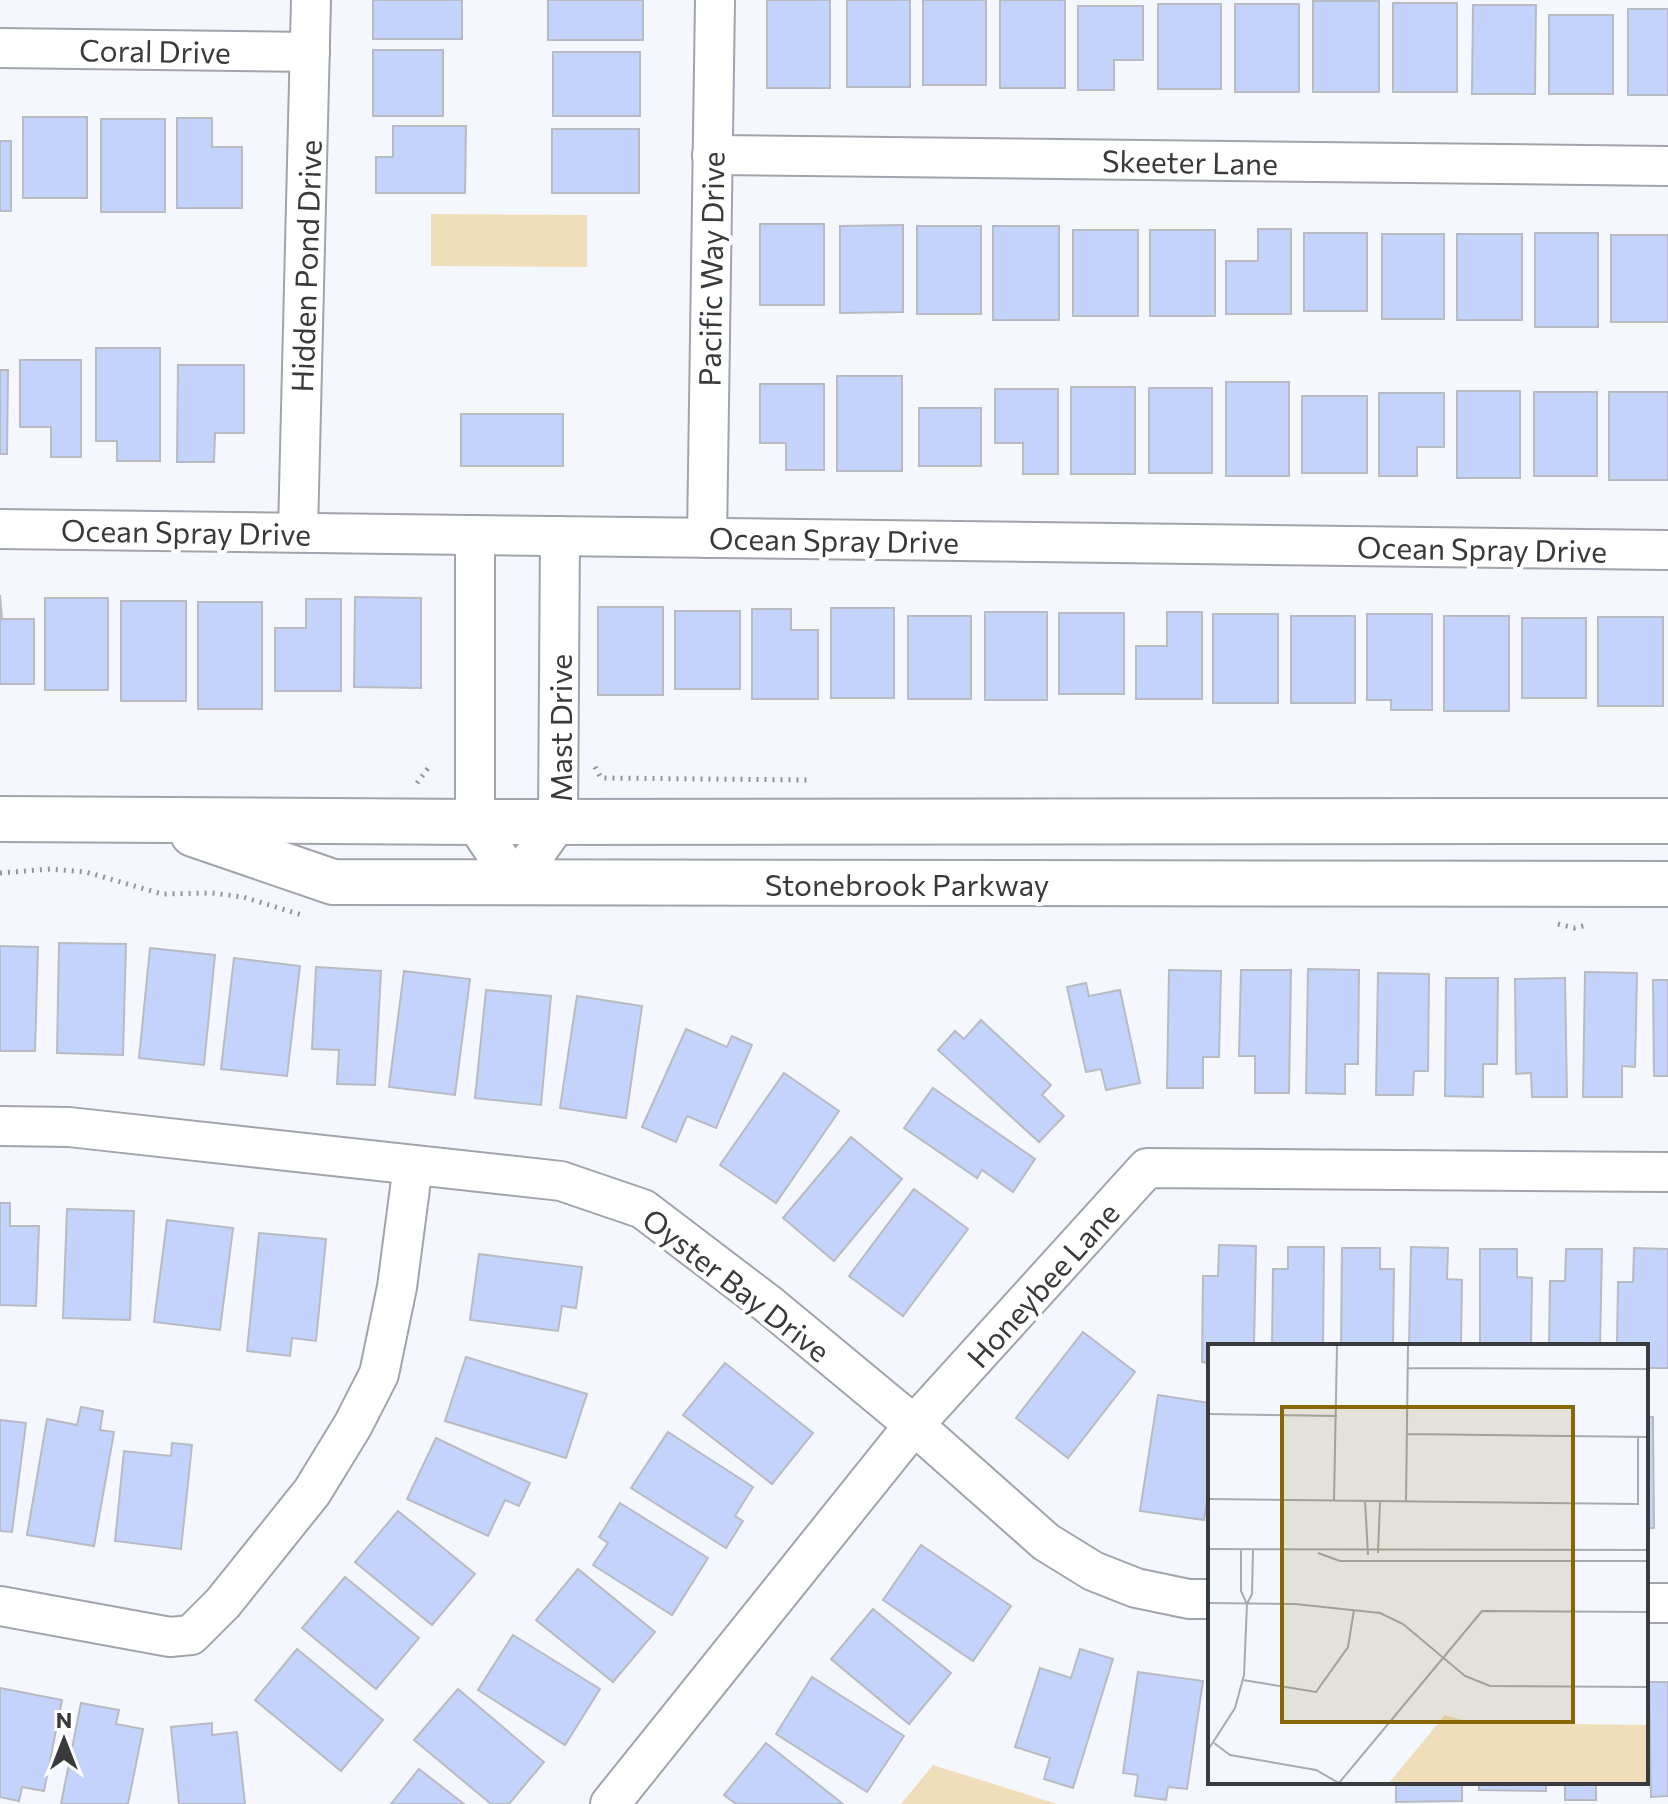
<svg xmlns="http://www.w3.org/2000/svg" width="1668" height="1804" font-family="Commissioner,sans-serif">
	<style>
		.green { fill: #efdeb9 }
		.building { fill: #c3d3fc; stroke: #b8bbc2; stroke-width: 2 }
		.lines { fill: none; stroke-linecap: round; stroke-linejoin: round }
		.minor-casing { stroke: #a1a4ab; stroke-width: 42 }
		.tertiary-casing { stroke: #a1a4ab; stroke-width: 48 }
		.path { stroke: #93959a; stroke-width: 5; stroke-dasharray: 2 6; stroke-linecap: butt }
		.minor { stroke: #fff; stroke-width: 38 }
		.tertiary { stroke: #fff; stroke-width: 44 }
		.labels { text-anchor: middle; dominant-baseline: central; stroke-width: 8; stroke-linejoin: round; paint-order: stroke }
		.street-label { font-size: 30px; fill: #383a3c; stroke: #fff }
		.inset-road { fill: none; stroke: #a9abb0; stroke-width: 2 }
		.view { fill: #896705; fill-opacity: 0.15; stroke: #896705; stroke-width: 4 }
		.inset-edge { fill: none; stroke: #383a3c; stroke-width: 4 }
	</style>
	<rect width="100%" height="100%" fill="#f4f7fe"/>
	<g class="green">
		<path d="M431,214L587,215V267L431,266Z"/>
		<path d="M933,1765L1057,1804H901Z"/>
	</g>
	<g class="building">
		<rect x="373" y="0" width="89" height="39"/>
		<rect x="548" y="0" width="95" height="40"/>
		<rect x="767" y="0" width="63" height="88"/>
		<rect x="847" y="0" width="63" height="87"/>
		<rect x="923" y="0" width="63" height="85"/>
		<rect x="1000" y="0" width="65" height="88"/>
		<rect x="1313" y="1" width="66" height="91"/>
		<rect x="1393" y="3" width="64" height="89"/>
		<rect x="1158" y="4" width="63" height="85"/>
		<rect x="1235" y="4" width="64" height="88"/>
		<path d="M1473,5H1536L1535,94H1472Z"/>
		<path d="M1078,6H1143V60H1114V90H1078Z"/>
		<rect x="1628" y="9" width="40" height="86"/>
		<rect x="1549" y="15" width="64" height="79"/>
		<rect x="373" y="50" width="70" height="66"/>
		<rect x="553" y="52" width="87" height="64"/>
		<rect x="23" y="117" width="64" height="81"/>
		<path d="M177,118H212V147H242V208H177Z"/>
		<rect x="101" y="119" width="64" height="93"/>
		<path d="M393,126H466L465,193H376V157H393Z"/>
		<rect x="552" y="129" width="87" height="64"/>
		<rect x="0" y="141" width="11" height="70"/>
		<rect x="760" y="224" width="64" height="81"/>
		<path d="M903,225V312L840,313V226Z"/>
		<rect x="917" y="226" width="64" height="88"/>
		<rect x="993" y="226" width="66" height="94"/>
		<path d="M1258,229H1291V314H1226V261H1258Z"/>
		<rect x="1073" y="230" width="65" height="86"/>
		<rect x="1150" y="230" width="65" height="86"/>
		<rect x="1304" y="233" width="63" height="78"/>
		<rect x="1535" y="233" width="63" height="94"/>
		<rect x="1382" y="234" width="62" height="85"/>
		<rect x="1457" y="234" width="65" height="86"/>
		<rect x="1611" y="235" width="57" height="87"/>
		<path d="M96,348H160V461H117V441H96Z"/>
		<path d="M20,360H81V457H51V427H20Z"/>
		<path d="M178,365H244V433H215L214,462H177Z"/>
		<path d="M0,370H8L7,454H0Z"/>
		<rect x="837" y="376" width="65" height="95"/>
		<rect x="1226" y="382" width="63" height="94"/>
		<path d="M760,384H824V470H786V443H760Z"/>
		<rect x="1071" y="387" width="64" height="87"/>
		<rect x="1149" y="388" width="63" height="85"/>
		<path d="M995,389H1058V474H1023V443H995Z"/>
		<rect x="1457" y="391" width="63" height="87"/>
		<rect x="1534" y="392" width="63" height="84"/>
		<rect x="1609" y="392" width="59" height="88"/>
		<path d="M1379,393H1444V447H1417V476H1379Z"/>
		<rect x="1302" y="396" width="65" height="77"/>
		<rect x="919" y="408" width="62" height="58"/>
		<rect x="461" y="414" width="102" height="52"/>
		<path d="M0,595L2,619H34V684H0Z"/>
		<path d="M355,597L421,598V688L354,687Z"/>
		<rect x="45" y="598" width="63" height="92"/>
		<path d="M306,599H341V691H275V628H306Z"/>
		<rect x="121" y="601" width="65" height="100"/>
		<rect x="198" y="602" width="64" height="107"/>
		<rect x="598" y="607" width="65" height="88"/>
		<rect x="831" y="608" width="63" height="90"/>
		<path d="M752,609H791V630H818V699H752Z"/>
		<rect x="675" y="611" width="65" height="78"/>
		<rect x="985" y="612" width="62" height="88"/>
		<path d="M1167,612H1202V699H1136V646H1167Z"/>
		<rect x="1059" y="613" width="65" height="81"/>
		<rect x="1213" y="614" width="65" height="89"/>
		<path d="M1367,614H1432V710H1391V700H1367Z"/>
		<rect x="908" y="616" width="63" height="83"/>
		<rect x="1291" y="616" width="64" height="87"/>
		<rect x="1444" y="616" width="65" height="95"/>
		<rect x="1598" y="617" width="65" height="89"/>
		<rect x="1522" y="618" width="64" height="80"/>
		<path d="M59,943L126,944L123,1055L57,1053Z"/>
		<path d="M0,946L38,947L35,1051H0Z"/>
		<path d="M150,948L215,955L204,1065L139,1058Z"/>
		<path d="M234,958L300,966L287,1076L221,1069Z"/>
		<path d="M316,967L381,971L375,1085L337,1084L339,1050L312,1049Z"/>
		<path d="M1308,969L1359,970L1358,1064H1345V1094L1306,1093Z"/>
		<path d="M1169,970L1221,971L1219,1057H1203V1088H1167Z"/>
		<path d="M1241,970H1291L1289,1093H1255V1056H1239Z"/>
		<path d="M404,971L470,979L455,1095L389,1087Z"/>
		<path d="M1585,972L1637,973L1635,1067L1622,1066V1097H1583Z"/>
		<path d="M1378,973L1429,974L1428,1071H1414L1413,1095H1376Z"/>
		<path d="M1446,978H1498L1497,1064H1483V1097L1445,1096Z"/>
		<path d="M1565,978L1567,1097H1532L1531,1073L1516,1074L1515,979Z"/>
		<path d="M1653,980H1668V1076H1654Z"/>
		<path d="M1086,983L1089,996L1120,990L1140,1083L1106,1090L1101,1069L1086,1072L1067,987Z"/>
		<path d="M486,990L551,996L541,1105L475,1098Z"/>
		<path d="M577,996L642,1006L626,1118L560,1108Z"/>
		<path d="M981,1020L1051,1085L1042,1095L1064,1116L1039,1142L938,1050L955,1031L964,1039Z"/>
		<path d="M686,1029L727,1047L732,1036L752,1045L716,1128L687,1116L676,1142L642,1127Z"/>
		<path d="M784,1073L839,1111L776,1203L720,1165Z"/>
		<path d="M933,1088L1035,1159L1013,1192L982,1170L977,1178L904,1128Z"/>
		<path d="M851,1137L902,1179L834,1261L783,1218Z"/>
		<path d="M914,1189L968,1229L903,1316L849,1276Z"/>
		<path d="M0,1203H10V1226H39L36,1306L0,1305Z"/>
		<path d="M67,1209L134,1211L130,1320L63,1318Z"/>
		<path d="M167,1220L233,1228L220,1330L154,1322Z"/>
		<path d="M259,1233L326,1239L316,1341L292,1338L290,1356L247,1351Z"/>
		<path d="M1219,1245L1256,1246L1254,1346H1210V1363L1202,1362L1203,1276H1218Z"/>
		<path d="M1288,1247H1324L1323,1346H1272L1273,1269H1288Z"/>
		<path d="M1411,1247L1448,1248L1447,1279L1462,1280L1461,1346H1409Z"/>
		<path d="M1342,1248H1380V1269H1394L1393,1346H1341Z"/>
		<path d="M1634,1248L1668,1249V1368H1646V1346H1617L1618,1282H1633Z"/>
		<path d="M1480,1249H1517V1277L1532,1278L1531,1346H1480Z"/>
		<path d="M1566,1249H1602L1600,1346H1549L1550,1281H1565Z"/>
		<path d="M479,1254L582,1267L576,1308L562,1306L558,1331L470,1320Z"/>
		<path d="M1083,1332L1135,1372L1068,1458L1016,1418Z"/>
		<path d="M466,1357L587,1394L566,1458L445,1421Z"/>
		<path d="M725,1363L813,1433L772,1484L683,1415Z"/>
		<path d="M1158,1395L1210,1403V1483L1204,1520L1140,1511Z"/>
		<path d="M81,1407L103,1411L100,1430L114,1432L94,1546L27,1535L47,1419L77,1425Z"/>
		<path d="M1646,1417H1653L1654,1528H1646Z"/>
		<path d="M0,1420L26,1423L12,1532L0,1531Z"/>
		<path d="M668,1432L753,1487L735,1516L743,1521L726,1548L631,1488Z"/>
		<path d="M436,1438L530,1483L519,1506L505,1500L488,1536L407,1499Z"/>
		<path d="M172,1443L192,1445L181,1549L115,1541L124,1451L171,1456Z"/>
		<path d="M620,1503L708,1558L672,1615L593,1565L608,1543L599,1537Z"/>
		<path d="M398,1511L475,1574L432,1625L355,1562Z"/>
		<path d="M921,1545L1011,1606L973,1661L883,1600Z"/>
		<path d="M578,1569L655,1632L613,1682L536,1620Z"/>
		<path d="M345,1577L419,1638L376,1689L302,1628Z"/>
		<path d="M873,1609L951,1673L909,1724L831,1659Z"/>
		<path d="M513,1635L600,1689L565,1745L478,1690Z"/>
		<path d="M297,1649L383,1720L341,1771L255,1700Z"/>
		<path d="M1080,1649L1113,1659L1073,1788L1044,1779L1050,1758L1015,1747L1040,1668L1071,1678Z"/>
		<path d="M1138,1672L1203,1681L1187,1789L1168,1787L1166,1800L1135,1796L1138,1775L1123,1773Z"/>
		<path d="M812,1677L904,1736L867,1792L776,1734Z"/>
		<path d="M1649,1682H1668V1796L1651,1797Z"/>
		<path d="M0,1688L62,1700L44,1791L22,1787L19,1801L0,1797Z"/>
		<path d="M458,1689L544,1762L509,1804H491L414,1740Z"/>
		<path d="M81,1703L119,1710L116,1724L143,1729L128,1804H61Z"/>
		<path d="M212,1723V1735L237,1732L245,1804H179L171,1727Z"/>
		<path d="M766,1743L843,1804H736L724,1795Z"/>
		<path d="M419,1769L464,1804H391Z"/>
		<path d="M1396,1782H1462V1801L1396,1802Z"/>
		<path d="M1479,1782H1546V1791L1479,1790Z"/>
		<path d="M1565,1782H1631V1784H1596V1800H1565Z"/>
	</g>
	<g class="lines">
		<defs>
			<g id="minor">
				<path d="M0,48L310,52"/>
				<path d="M712,155L1668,166"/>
				<path d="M0,529L1668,550"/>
				<path d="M298,532L311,0"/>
				<path d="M475,535V822L515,882L558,822L560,536"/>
				<path d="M707,538L715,0"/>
				<path d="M0,1126L69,1127L561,1181L643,1209L768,1304L914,1425L1046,1542L1093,1571L1136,1588L1189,1599H1210"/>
				<path d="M1646,1603H1668"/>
				<path d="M0,1606L170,1637L191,1635L223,1603L312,1492L353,1425L379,1374L397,1287L413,1165"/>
				<path d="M610,1804L914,1425L1147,1168L1668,1172"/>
			</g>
			<g id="tertiary">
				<path d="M0,819L475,822L1668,821"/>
				<path d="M193,834L333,882L1668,884"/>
			</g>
		</defs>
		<use href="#minor" class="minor-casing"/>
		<use href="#tertiary" class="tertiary-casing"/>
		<g class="path">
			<path d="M595,767L601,778L811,780"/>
			<path d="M417,783L429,767"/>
			<path d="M0,873L50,869L86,872L162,894L212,893L243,897L302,915"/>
			<path d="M1558,924L1574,928L1588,925"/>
		</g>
		<use href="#minor" class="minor"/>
		<use href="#tertiary" class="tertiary"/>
	</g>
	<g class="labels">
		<g class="street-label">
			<text transform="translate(155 50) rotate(1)">Coral Drive</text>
			<text transform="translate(1190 161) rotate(1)">Skeeter Lane</text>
			<text transform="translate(305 266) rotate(-88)">Hidden Pond Drive</text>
			<text transform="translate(710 269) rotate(-89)">Pacific Way Drive</text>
			<text transform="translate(186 531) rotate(1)">Ocean Spray Drive</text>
			<text transform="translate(834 539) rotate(1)">Ocean Spray Drive</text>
			<text transform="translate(1482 548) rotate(1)">Ocean Spray Drive</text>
			<text transform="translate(559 728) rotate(-90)">Mast Drive</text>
			<text x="907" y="883">Stonebrook Parkway</text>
			<text transform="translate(737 1284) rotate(38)">Oyster Bay Drive</text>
			<text transform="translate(1042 1284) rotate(-48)">Honeybee Lane</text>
		</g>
	</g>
	<g transform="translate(1208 1344)">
		<rect width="440" height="440" fill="#f4f7fe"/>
		<path d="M237,371L264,379L440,381V439H181Z" fill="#efdeb9"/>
		<path class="inset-road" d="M200,24L440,25M0,70L129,72M199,90L440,93M0,155L430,160V93M126,156L129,1M157,156L160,211M198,157L200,1M0,205L440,206M110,209L132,217H440M170,209L172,157M0,259L87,260L172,269L195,280L257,332L282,342L440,343M39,260L44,250L45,206M35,336L108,348L140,303L146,266M6,399L22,411L108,426L131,439L274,267L440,268M0,406L27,364L36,331L39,260L33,247V205"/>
		<path class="view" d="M74,63H365V378H74Z"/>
		<rect width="440" height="440" class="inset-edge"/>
	</g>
	<g transform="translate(64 1740)" stroke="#ffffff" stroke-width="6" paint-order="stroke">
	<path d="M0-6L14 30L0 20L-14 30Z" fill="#383a3c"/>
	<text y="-12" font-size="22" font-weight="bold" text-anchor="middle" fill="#383a3c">N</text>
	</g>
</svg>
